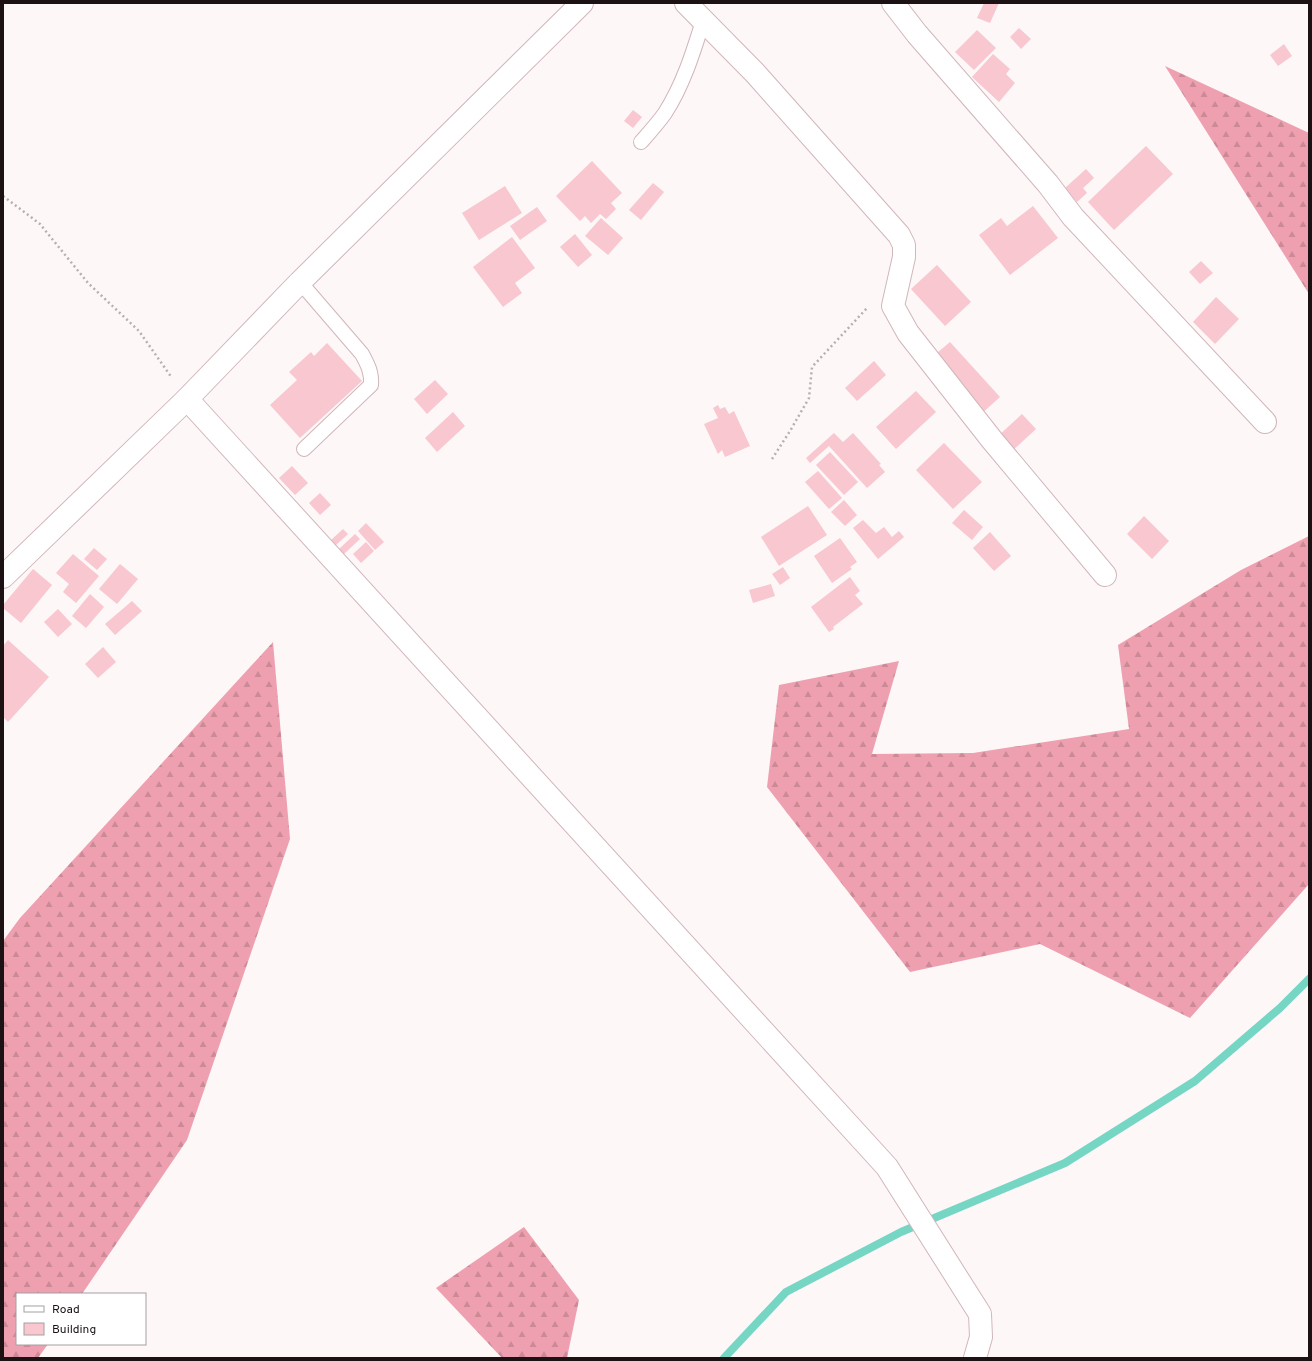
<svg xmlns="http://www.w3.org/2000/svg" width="1312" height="1361" font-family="Overpass,sans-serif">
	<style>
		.forest { fill: url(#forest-firs) }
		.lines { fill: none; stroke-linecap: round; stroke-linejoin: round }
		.stream { stroke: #75d6c4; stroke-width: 8 }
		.building { fill: #f8c7d0 }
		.lane-casing { stroke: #d1b6bb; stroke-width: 16 }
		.street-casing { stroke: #d1b6bb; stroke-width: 24 }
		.path { stroke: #b7afb1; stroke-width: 2.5; stroke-dasharray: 2 3; stroke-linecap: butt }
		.lane { stroke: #fff; stroke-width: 14 }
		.street { stroke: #fff; stroke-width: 22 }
	</style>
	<defs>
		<pattern id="forest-firs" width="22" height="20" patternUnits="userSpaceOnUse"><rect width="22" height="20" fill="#eea0b0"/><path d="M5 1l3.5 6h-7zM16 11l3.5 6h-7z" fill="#cc8996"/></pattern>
	</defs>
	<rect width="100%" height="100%" fill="#fdf7f8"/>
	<g class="forest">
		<path d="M1165,66L1309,133V294Z"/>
		<path d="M1309,536V884L1190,1018L1040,944L910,972L767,787L779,685L899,661L872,754L973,753L1129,729L1118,645L1241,570Z"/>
		<path d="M273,642L290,839L187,1140L82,1294H17V1344H48L38,1358H3V941L20,918Z"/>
		<path d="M524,1227L579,1300L567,1358H502L436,1288Z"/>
	</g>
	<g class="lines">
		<path class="stream" d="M724,1358L786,1292L901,1232L1065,1163L1195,1081L1280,1008L1309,979"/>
	</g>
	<g class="building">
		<path d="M984,3H999L990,23L977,18Z"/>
		<path d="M1019,28L1031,39L1021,49L1010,37Z"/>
		<path d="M977,30L996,48L974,70L955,52Z"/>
		<path d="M1284,44L1292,56L1278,66L1270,55Z"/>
		<path d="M993,54L1010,69L1006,74L1015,83L999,102L972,77Z"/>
		<path d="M633,110L642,117L633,128L624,121Z"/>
		<path d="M1146,146L1173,174L1114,230L1088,202Z"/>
		<path d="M592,161L622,193L611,203L616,209L606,219L600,214L591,223L585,216L580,221L556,196Z"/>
		<path d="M1086,169L1094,178L1083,188L1087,193L1077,202L1065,188Z"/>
		<path d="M653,183L664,192L641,220L629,210Z"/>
		<path d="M505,186L522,213L479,240L462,213Z"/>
		<path d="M1033,206L1058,238L1010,275L979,235L1001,218L1007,226Z"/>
		<path d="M537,207L547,221L520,240L510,226Z"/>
		<path d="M601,218L623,238L608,255L585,236Z"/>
		<path d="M575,234L592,255L578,267L560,247Z"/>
		<path d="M512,237L535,268L515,283L522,293L503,307L473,267Z"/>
		<path d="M1201,261L1213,273L1200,284L1189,272Z"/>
		<path d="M937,265L971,302L945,326L911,289Z"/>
		<path d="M1216,297L1239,319L1215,344L1193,322Z"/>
		<path d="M950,342L1000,397L980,415L930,359Z"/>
		<path d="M327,343L362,381L300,438L270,405L297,380L289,372L311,352L314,356Z"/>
		<path d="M874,361L886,375L857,401L845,388Z"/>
		<path d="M435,380L448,394L427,414L414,399Z"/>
		<path d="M916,391L936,412L896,449L876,427Z"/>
		<path d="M718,405L720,409L725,407L729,414L734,411L750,446L725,457L722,450L718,454L704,424L718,418L713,408Z"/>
		<path d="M453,412L465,426L437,452L425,438Z"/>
		<path d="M1022,414L1036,429L1011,452L997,437Z"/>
		<path d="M834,433L843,442L853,433L881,464L879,465L885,472L867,488L829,446L810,463L806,458Z"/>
		<path d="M944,443L982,482L953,509L916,470Z"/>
		<path d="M830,452L858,482L844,495L816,465Z"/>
		<path d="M292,466L308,483L295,495L279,478Z"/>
		<path d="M818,471L842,498L829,509L805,482Z"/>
		<path d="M320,493L331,505L320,515L309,503Z"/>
		<path d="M844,500L857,515L845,526L831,512Z"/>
		<path d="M808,506L827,535L779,566L761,537Z"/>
		<path d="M964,510L983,527L972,540L952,523Z"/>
		<path d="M1144,516L1169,541L1152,559L1127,534Z"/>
		<path d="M863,520L876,533L884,527L892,537L899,531L904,537L878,559L853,528Z"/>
		<path d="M366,523L384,542L375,550L358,531Z"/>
		<path d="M343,529L348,534L336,545L331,540Z"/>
		<path d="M990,532L1011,556L994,571L973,548Z"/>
		<path d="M355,534L360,539L344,554L339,549Z"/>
		<path d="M840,538L857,562L850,567L852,569L832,583L814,556Z"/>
		<path d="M366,542L374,551L361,563L353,554Z"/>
		<path d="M94,548L107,559L97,570L84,559Z"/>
		<path d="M73,554L99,576L76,603L63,592L69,584L56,573Z"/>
		<path d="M120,564L138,579L117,604L99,589Z"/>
		<path d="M783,567L790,578L780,585L772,574Z"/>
		<path d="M33,569L52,585L21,623L3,608V605Z"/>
		<path d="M850,577L860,591L855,595L863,604L833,627L834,629L829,632L811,607Z"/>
		<path d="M771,584L775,596L753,603L749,590Z"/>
		<path d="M90,594L104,607L86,628L72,616Z"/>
		<path d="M132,601L142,611L115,635L105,624Z"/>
		<path d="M58,609L72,624L58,637L44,622Z"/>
		<path d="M8,640L49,677L8,722L3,717V646Z"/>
		<path d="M103,647L116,662L98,678L85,664Z"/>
	</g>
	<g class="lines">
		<defs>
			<g id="lane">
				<path d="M641,142C649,133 658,123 665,113C683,85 693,53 703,21"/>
				<path d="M300,282L362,354C368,365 372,373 371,385L304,449"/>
			</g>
			<g id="street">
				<path d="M686,3L755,73L899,235L904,245V257L893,306L908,333L992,440L1105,575"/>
				<path d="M893,3L917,34L1048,184L1073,217L1265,422"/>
				<path d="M187,399L887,1167L980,1314L981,1337L975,1358"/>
				<path d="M3,577L187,399L300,282L582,3"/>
			</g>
		</defs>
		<use href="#lane" class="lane-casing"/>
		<use href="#street" class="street-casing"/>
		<g class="path">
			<path d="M3,196L40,224L88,283L139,331L172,378"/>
			<path d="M772,459L790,431L809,398L812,367L868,307"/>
		</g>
		<use href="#lane" class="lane"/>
		<use href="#street" class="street"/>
	</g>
	<rect width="1312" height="1361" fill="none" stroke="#1c1214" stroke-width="8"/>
	<rect x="16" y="1293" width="130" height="52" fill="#ffffff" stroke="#a4a0a1"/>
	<rect x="24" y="1306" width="20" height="6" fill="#ffffff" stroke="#a4a0a1"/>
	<text x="52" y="1313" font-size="12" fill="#1c1214">Road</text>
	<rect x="24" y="1323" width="20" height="12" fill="#f8c7d0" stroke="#a4a0a1"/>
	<text x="52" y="1333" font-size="12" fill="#1c1214">Building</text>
</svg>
